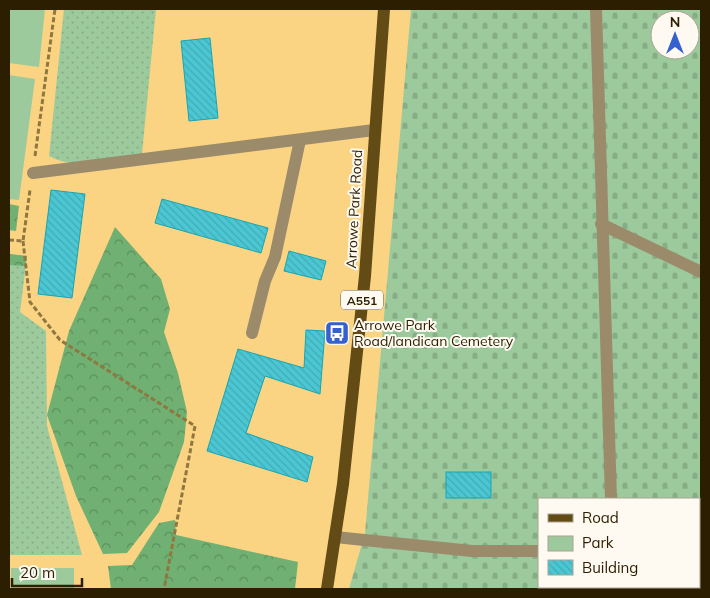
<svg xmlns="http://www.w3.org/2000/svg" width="710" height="598" font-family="Mulish,sans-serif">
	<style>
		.grass { fill: url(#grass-dots) }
		.forest { fill: url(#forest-crowns) }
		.cemetery { fill: url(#cemetery-stones); fill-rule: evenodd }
		.park { fill: #9cca9d }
		.building { fill: url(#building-back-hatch); stroke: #16a5b2 }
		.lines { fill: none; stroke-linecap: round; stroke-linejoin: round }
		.path { stroke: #90763f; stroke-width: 3; stroke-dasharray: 5 2.5; stroke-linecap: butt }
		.lane { stroke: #9b8b6a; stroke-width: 12 }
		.primary { stroke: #624b15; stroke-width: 12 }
		.labels { text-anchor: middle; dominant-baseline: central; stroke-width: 4; stroke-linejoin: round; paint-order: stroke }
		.shield { fill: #fefaf2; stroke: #6b6049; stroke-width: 1 }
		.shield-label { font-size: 12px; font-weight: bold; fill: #2c1e00 }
		.street-label { font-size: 14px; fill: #2c1e00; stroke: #fefaf2 }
		.poi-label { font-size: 14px; fill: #2c1e00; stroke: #fefaf2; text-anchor: start }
	</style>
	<defs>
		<pattern id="grass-dots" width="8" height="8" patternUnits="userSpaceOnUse" patternTransform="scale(1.25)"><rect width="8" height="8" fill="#9cca9d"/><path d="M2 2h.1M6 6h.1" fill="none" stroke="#87ad85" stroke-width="1.8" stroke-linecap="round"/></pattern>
		<pattern id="forest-crowns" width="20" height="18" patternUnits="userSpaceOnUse" patternTransform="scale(1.25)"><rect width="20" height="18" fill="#70b072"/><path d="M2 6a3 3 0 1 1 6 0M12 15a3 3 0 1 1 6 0" fill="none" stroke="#5c8f5b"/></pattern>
		<pattern id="cemetery-stones" width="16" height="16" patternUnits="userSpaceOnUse" patternTransform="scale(1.25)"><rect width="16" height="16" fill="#9cca9d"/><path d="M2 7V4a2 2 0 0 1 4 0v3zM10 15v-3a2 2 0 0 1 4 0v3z" fill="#87ad85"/></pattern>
		<pattern id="building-back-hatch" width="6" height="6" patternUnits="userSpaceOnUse" patternTransform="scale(1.25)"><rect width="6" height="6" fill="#4bc7d4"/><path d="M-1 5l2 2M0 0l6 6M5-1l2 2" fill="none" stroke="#42aab4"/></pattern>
	</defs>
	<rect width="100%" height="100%" fill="#fad483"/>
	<g class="grass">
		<path d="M64,9H156L142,154C113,159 76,171 49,156Z"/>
		<path d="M9,254L27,256L20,312L46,331L47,426L82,555H9Z"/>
	</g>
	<g class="forest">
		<path d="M9,204L19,206L16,231L9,230Z"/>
		<path d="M115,227L161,279L170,309L164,332L178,373L187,412L184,442L159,512L127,553L103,554L76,496L47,415L69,331Z"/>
		<path d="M9,254L27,256L25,266L9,265Z"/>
		<path d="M175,520L176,535L298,562L295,589H111L108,566L132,565L159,523Z"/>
	</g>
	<path class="cemetery" d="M411,9H701V589H349L365,533ZM660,20H690V50H660ZM539,499H699V587H539Z"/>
	<g class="park">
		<path d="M9,9H45L39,67L9,63Z"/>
		<path d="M9,75L35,79L19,200L9,199Z"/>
		<rect x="11" y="568" width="63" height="21"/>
	</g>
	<g class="building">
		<path d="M210,38L218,118L189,121L181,41Z"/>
		<path d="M51,190L85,194L72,298L38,294Z"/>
		<path d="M162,199L268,228L261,253L155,223Z"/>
		<path d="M289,251L326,261L321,280L284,271Z"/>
		<path d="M306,330L325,331L320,394L265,376L246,433L313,457L307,482L207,451L238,349L304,368Z"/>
		<rect x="446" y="472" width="45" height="26"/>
	</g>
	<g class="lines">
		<g class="path">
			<path d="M35,156L55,9"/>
			<path d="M9,240L23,241L30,190"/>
			<path d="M23,241L30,302L60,340L195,426L164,589"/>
		</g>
		<g class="lane">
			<path d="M596,9L611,499"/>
			<path d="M33,173L374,130"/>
			<path d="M601,224L701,272"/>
			<path d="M252,333L265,281L275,257L300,140"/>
			<path d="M335,537L472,551H539"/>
			<path d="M699,547H701"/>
			<path d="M614,587L615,589"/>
		</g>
		<path class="primary" d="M327,589L343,484L365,276L384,9"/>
	</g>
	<defs>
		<symbol id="bus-square" viewBox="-11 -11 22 22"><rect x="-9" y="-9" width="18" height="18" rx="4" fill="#3560d0" stroke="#fefaf2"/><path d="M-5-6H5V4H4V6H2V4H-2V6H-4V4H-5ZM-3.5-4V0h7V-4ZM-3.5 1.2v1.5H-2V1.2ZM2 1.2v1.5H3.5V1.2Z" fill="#fff"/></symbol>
	</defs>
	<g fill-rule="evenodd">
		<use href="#bus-square" x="323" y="319" width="28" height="28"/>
	</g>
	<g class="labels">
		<rect class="shield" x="341" y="290.5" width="42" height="19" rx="4"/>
		<g class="shield-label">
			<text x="362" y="300">A551</text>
		</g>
		<g class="street-label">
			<text transform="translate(354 209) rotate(-87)">Arrowe Park Road</text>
		</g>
		<g class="poi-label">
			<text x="354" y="325">Arrowe Park<tspan x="354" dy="16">Road/landican Cemetery</tspan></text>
		</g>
	</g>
	<rect width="710" height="598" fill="none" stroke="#2c1e00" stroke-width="20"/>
	<rect x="538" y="498" width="162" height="90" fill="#fefaf2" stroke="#aaa291"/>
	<rect x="548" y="514" width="25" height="8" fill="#624b15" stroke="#aaa291"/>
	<text x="582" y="523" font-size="15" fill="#2c1e00">Road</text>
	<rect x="548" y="536" width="25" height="15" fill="#9cca9d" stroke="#aaa291"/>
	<text x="582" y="548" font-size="15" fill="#2c1e00">Park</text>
	<rect x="548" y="560" width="25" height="15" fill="url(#building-back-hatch)" stroke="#aaa291"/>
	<text x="582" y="573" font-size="15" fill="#2c1e00">Building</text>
	<g transform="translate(675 35)"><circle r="24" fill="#fefaf2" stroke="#aaa291"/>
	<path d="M0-4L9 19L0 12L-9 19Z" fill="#3560d0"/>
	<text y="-8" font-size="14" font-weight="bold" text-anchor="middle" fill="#2c1e00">N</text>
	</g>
	<path d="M12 578v8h70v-8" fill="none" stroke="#2c1e00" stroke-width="2.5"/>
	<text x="20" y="578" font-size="15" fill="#2c1e00" stroke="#fefaf2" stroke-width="4" paint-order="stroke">20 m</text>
</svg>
